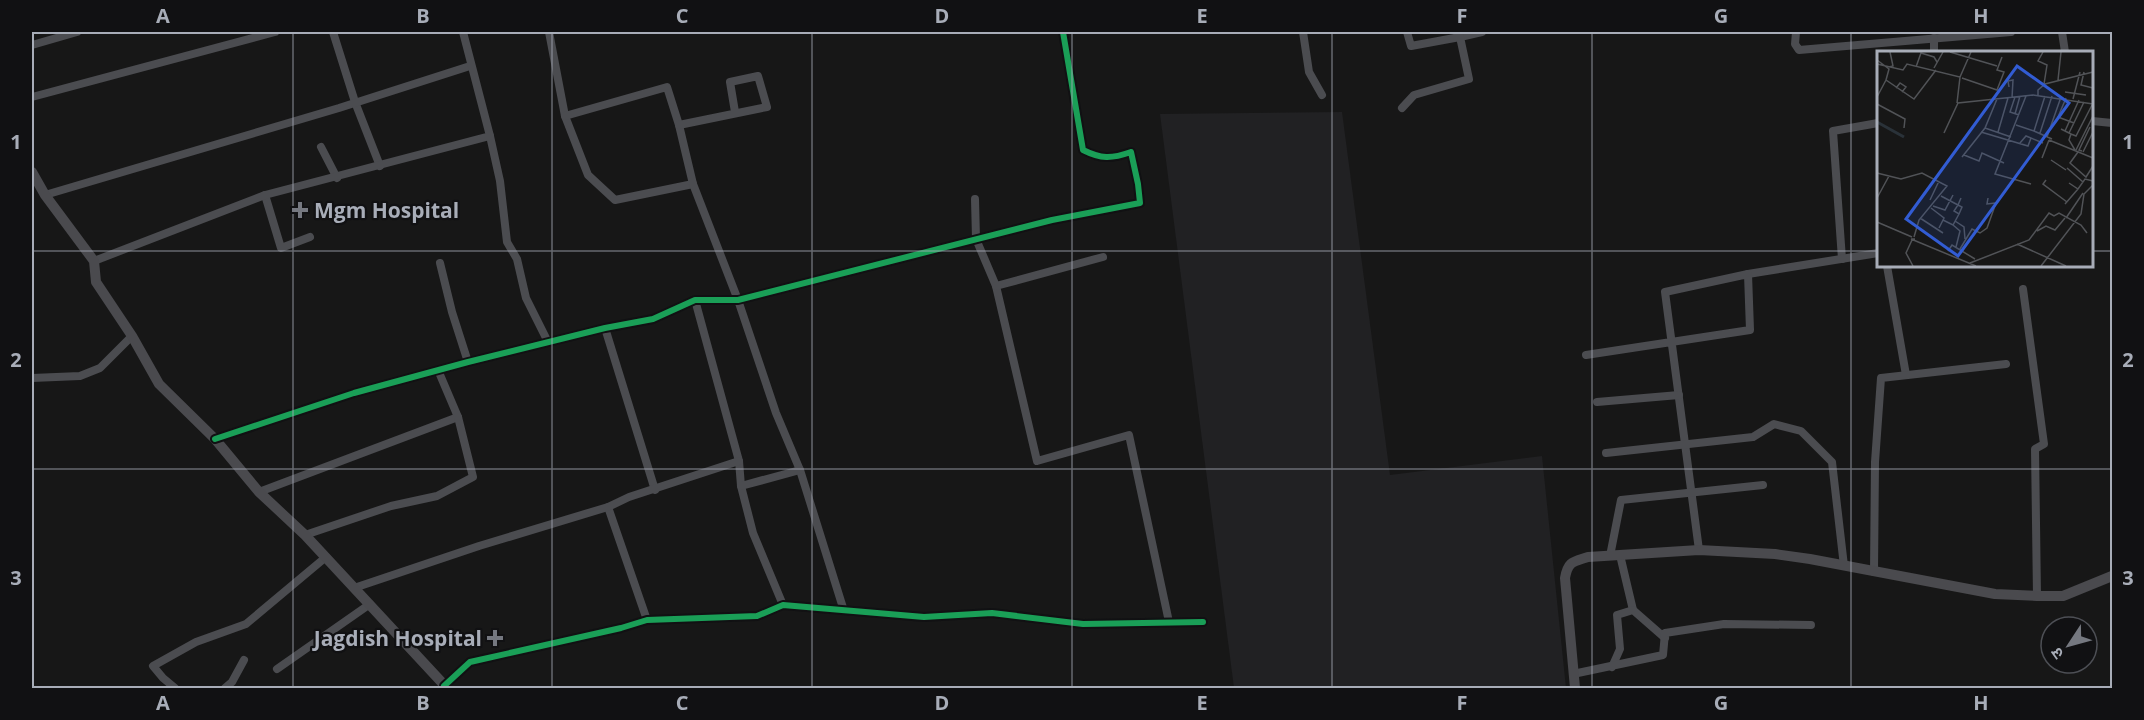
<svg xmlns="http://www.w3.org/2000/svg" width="2144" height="720" font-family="'Open Sans','Noto Sans Devanagari',sans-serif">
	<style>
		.built { fill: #212123 }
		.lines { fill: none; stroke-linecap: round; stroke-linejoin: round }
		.street { stroke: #4b4c50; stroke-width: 8 }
		.secondary { stroke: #4a4a4e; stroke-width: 10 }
		.cycleway-casing { stroke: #111113; stroke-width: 10 }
		.cycleway { stroke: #1a9f57; stroke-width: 6 }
		.grid { fill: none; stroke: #a8adb8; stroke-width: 1.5; stroke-opacity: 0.55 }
		.poi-dot { fill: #757880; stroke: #111113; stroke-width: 2 }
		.labels { text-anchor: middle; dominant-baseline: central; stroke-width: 4.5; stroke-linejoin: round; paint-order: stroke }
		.poi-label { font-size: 21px; font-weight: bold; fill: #a8adb8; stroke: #111113; text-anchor: start }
		.inset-river { fill: none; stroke: #2a3239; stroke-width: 3 }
		.inset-road { fill: none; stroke: #515357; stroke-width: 1.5 }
		.view { fill: #325cd3; fill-opacity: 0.15; stroke: #325cd3; stroke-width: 3 }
		.inset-edge { fill: none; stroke: #a8adb8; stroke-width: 3 }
		.neatline { fill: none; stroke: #a8adb8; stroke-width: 2 }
		.grid-label { font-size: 20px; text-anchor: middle; font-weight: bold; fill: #a8adb8 }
	</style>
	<rect width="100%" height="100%" fill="#171717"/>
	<path class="built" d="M1342,112L1390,475L1542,456L1566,688H1234L1160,114Z"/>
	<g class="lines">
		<g class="street">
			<path d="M333,32L355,102L380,166"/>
			<path d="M549,32L565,116L588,175L615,200L693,184"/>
			<path d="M1303,32L1309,72L1322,95"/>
			<path d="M1796,32L1795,44L1799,50L2011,32"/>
			<path d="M2062,32L2065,52"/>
			<path d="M1460,37L1482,32"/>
			<path d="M1934,38V52"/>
			<path d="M32,45L77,32"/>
			<path d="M32,97L275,32"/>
			<path d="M1402,108L1414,95L1469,79L1460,37L1411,46L1407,32"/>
			<path d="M565,116L667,87L679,125L693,184L738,300L776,413L800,470L844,611"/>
			<path d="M2092,121L2112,123"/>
			<path d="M679,125L767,107L758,76L730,82L735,112"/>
			<path d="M490,136L500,181L507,242L517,259L526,298L548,342"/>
			<path d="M321,147L337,178"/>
			<path d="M45,195L339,108L470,66"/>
			<path d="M265,195L281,248L310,237"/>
			<path d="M975,199L976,239L996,286L1037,461L1129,435L1169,622"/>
			<path d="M1842,259L1833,131L1878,123"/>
			<path d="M94,261L265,195L490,136L463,32"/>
			<path d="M440,263L452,312L468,362"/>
			<path d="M1887,266L1906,375"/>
			<path d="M1748,274L1878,253"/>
			<path d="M996,286L1103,257"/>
			<path d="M2023,289L2044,444L2035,449L2037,596"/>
			<path d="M695,300L739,461L741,486L753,533L783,605"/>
			<path d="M605,328L655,490"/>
			<path d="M1586,355L1750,330L1748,274L1665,292L1699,550"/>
			<path d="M32,378L80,376L100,368L132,336"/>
			<path d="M1597,402L1679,395"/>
			<path d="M215,439L354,393L468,362L605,328L653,319L695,300H738L1052,220L1140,203L1138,184L1131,152C1111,159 1101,159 1083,150L1063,32"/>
			<path d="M1606,453L1753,437L1774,424L1801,431L1832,462L1844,566"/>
			<path d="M741,486L800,470"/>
			<path d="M259,492L458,417"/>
			<path d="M608,507L647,620"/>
			<path d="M305,535L391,506L437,496L473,477L458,417L438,370"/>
			<path d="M1620,555L1633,610"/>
			<path d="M1610,556L1621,500L1763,485"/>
			<path d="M1874,572L1875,462L1881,378L2006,364"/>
			<path d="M354,588L479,546L608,507L629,497L739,461"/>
			<path d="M1612,667L1620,649L1617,615L1633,610L1665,638"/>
			<path d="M277,669L370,604"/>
			<path d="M1573,674L1663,655L1665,633L1724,624L1811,625"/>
			<path d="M444,686L470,662L621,628L647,620L757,616L783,605L924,617L992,613L1083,624L1203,622"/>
			<path d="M175,688L163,678L153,666L196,642L246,624L326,557"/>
			<path d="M225,688L232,682L244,660"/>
		</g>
		<g class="secondary">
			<path d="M32,172L45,195L94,261L96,282L132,336L159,384L215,439L259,492L305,535L447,688"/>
			<path d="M1575,688L1565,578C1568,561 1573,562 1588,557L1699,550L1775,554L1810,559L1995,594L2037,596H2063L2112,576"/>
		</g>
		<defs>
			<g id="cycleway">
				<path d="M215,439L354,393L468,362L605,328L653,319L695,300H738L1052,220L1140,203L1138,184L1131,152C1111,159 1101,159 1083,150L1063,32"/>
				<path d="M444,686L470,662L621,628L647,620L757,616L783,605L924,617L992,613L1083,624L1203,622"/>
			</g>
		</defs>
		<use href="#cycleway" class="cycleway-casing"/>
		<use href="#cycleway" class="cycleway"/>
	</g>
	<path class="grid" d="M293,32V688M552,32V688M812,32V688M1072,32V688M1332,32V688M1592,32V688M1851,32V688M32,251H1878M2092,251H2112M32,469H2112"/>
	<g class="poi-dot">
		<path d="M297 201h6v6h6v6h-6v6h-6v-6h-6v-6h6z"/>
		<path d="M492 629h6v6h6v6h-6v6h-6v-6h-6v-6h6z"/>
	</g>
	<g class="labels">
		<g class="poi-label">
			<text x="314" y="210">Mgm Hospital</text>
			<text x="482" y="638" text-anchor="end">Jagdish Hospital</text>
		</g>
	</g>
	<g transform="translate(1877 51)">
		<rect width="216" height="216" fill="#171717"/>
		<path class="inset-river" d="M0,71L27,86"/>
		<path class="inset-road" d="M73,1L120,15M166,1L161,10L170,14L167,33M0,9L12,18L9,29L37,48L59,19M0,13L26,19L30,13L83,26L80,52M12,16L16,15L13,1M39,16L44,2L57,6L60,11M57,17L66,1M207,21L204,34L216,37M83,26L94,1M85,27L120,39L127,21L120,19L125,6M181,29L184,1M132,36L131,30L136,29L135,47M19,37L23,32L29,36L25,41M188,41L209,44M161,44V39L168,33L216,21M149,45L118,123L154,133M168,45L157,80L175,88M0,46L9,29M138,46L133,61L142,64M189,47L181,66L197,72M196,48L203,21M0,53L28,68L27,77M138,63L143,45M139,74L157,80M108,77L134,86M184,78L194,83L192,89L198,99M188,80L202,49M104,81L151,95L154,87M121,81L131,47M67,82L81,52L156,44L216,53M163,82L175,45M192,82L207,51M194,83L199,85L215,54M170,86L184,46M172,89L216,107M143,92L149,85L166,92M199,99L216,65M205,100L202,99L213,76M201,101L193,112L209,126L216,115M206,101L216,81M87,104L102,110L105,102L127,112M85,106L108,77L120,48M165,107L172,89M174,109L189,119M190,117L206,131M0,122L24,128L45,122L70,135L42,169L37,186M169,129L166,133L190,151M192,132L201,138L208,128L216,130M64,145L81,154L85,156L82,163L77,160L81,154L84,147M0,147L12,125M53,149L62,130M188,153L201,138M56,155L68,159L76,144M54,157L67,167L62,177M43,167L66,182M189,167L206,142M66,169L76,174L82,163M78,170L87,176L88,188M0,171L35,186M76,174L83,180L79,196M160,180L169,175L178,179L188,167M38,188H34L99,215M35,189L29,202L36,215M140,193L189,215M83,198L95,178L103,182L110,177L119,152L110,153L111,147M71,200L75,194L98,208M93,212L152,189L172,162L177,165L182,162L204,174L210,182M164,215L204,163L207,143L216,134"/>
		<path class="view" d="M140,15L192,52L81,205L29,168Z"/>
		<rect width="216" height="216" class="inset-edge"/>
	</g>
	<rect width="2144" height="720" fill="none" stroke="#111113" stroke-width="66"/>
	<g transform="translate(2069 645) rotate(234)"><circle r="28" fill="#111113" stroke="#4d4f55" stroke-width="1.5"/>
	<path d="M0-4.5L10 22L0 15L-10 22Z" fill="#757880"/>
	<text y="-9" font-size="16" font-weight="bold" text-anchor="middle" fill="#a8adb8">उ</text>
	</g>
	<rect x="33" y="33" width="2078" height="654" class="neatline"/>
	<g class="grid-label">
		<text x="163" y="23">A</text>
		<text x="423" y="23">B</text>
		<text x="682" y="23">C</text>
		<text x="942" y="23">D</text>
		<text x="1202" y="23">E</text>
		<text x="1462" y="23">F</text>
		<text x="1721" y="23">G</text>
		<text x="1981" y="23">H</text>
		<text x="16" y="149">1</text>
		<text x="2128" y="149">1</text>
		<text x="16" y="367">2</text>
		<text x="2128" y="367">2</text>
		<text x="16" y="585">3</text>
		<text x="2128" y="585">3</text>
		<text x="163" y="710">A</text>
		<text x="423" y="710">B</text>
		<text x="682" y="710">C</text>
		<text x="942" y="710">D</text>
		<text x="1202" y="710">E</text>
		<text x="1462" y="710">F</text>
		<text x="1721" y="710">G</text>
		<text x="1981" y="710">H</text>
	</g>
</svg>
